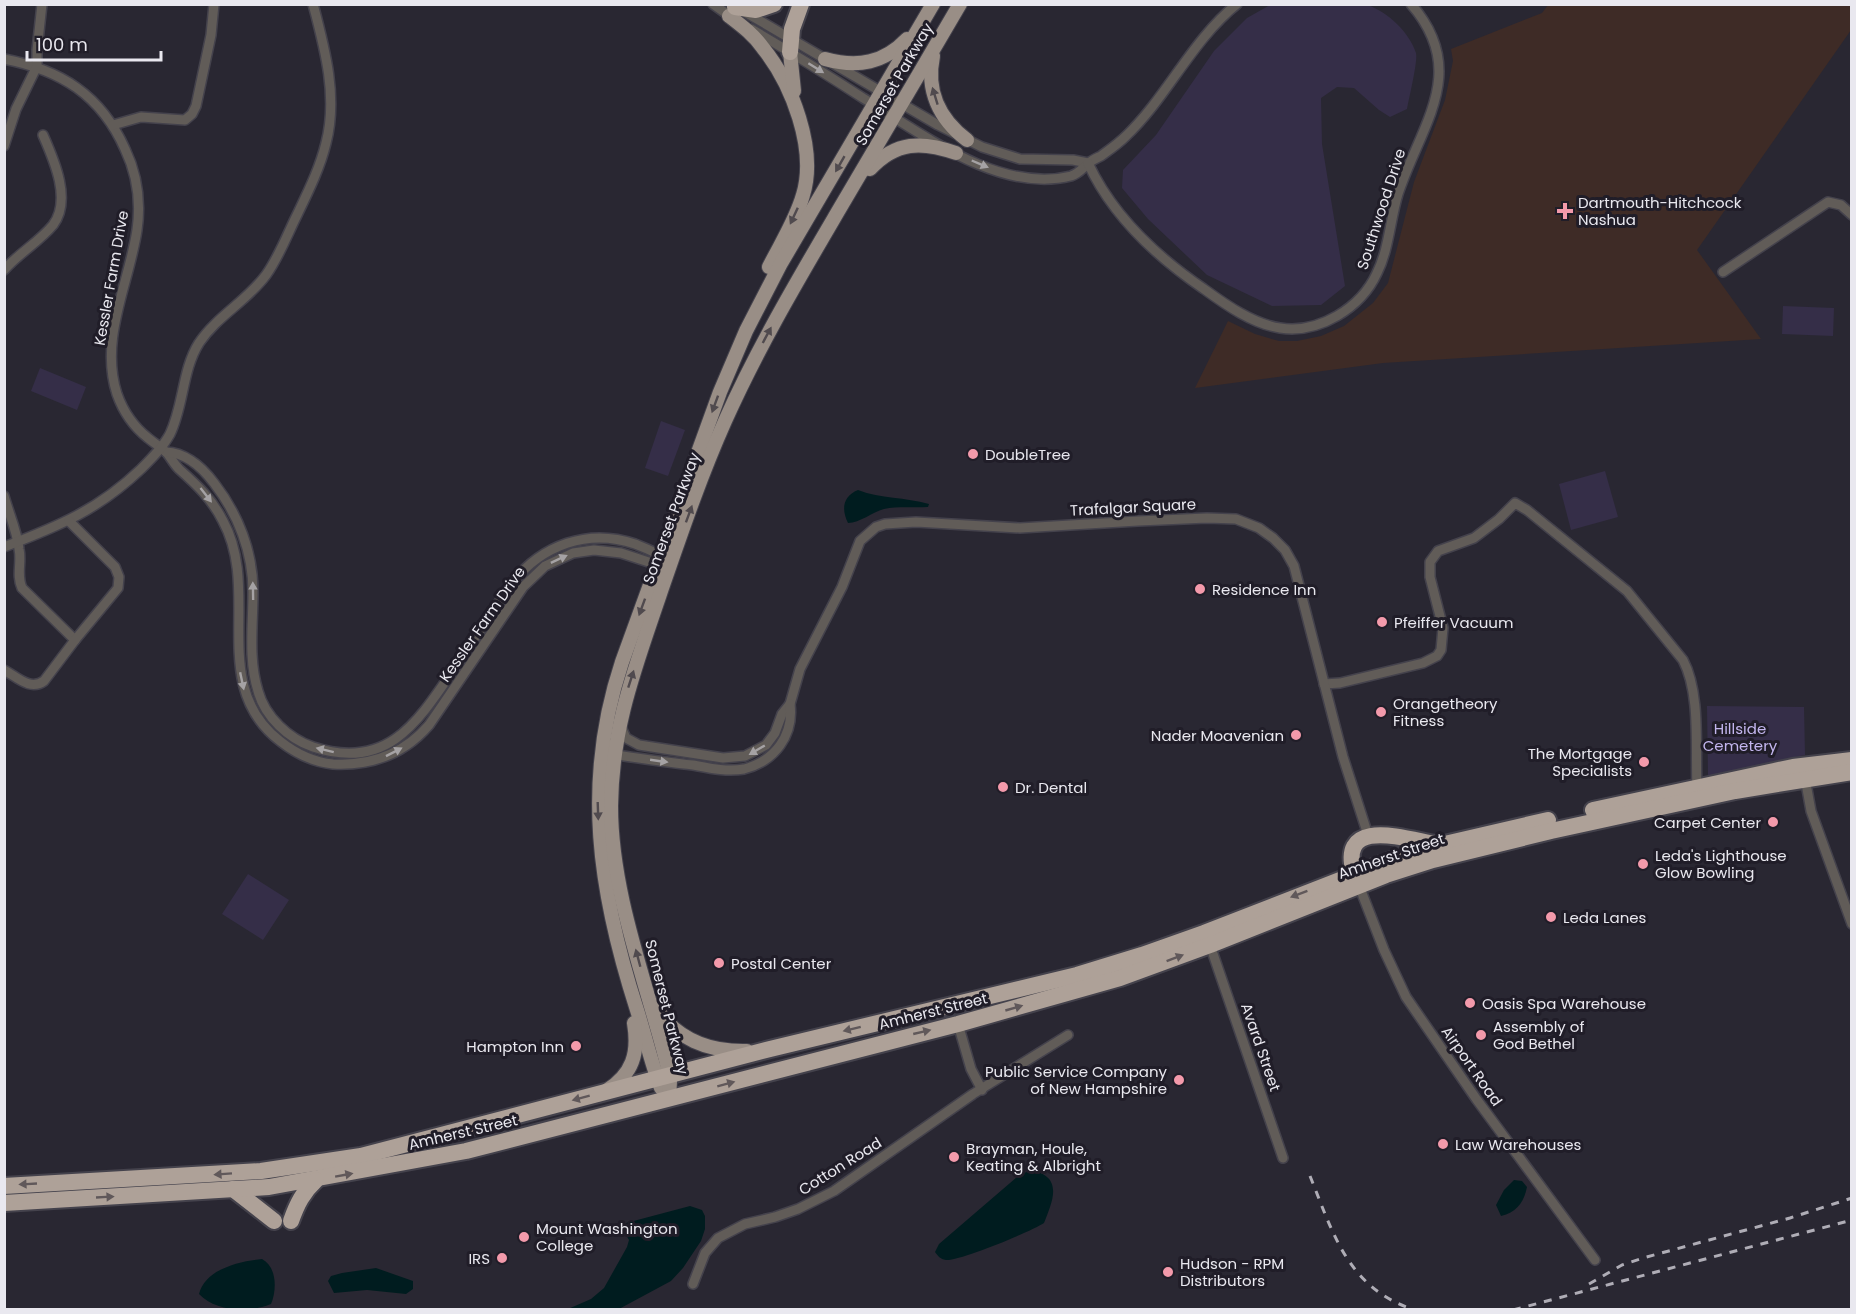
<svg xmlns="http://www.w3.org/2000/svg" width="1856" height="1314" font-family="Poppins,sans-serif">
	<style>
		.medical { fill: #3e2b26 }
		.green { fill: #352e48 }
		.water { fill: #001c1f }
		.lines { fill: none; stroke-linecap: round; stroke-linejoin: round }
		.street-casing { stroke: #44424c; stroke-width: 12 }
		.primary-casing { stroke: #44424c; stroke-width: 16 }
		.highway-casing { stroke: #44424c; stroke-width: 20 }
		.street { stroke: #615c58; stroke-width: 9 }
		.primary { stroke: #998e86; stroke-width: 14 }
		.highway { stroke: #aea198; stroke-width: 16 }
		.rail { stroke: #afadb6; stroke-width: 3; stroke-dasharray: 8 8; stroke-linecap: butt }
		.oneway { fill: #a5a2a4 }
		.oneway2 { fill: #504a4e }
		.oneway3 { fill: #60585a }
		.poi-dot { fill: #f39aab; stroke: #201d28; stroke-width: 2 }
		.labels { text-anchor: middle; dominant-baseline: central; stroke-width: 6; stroke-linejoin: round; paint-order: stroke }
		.street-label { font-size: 15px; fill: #e9e8ef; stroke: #201d28 }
		.poi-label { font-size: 15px; fill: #e9e8ef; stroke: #201d28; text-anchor: start }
		.park-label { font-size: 15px; fill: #c3b6ee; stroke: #201d28 }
	</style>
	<rect width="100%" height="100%" fill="#292732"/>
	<path class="medical" d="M1548,5H1851V30L1697,250L1761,339L1383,363L1195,388L1228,321L1255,334L1279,341H1297L1321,336L1344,326L1373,303L1388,283L1414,182L1445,100L1453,61L1451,49L1542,13Z"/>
	<g class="green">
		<path d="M1270,5H1367C1387,11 1410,33 1416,53C1418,61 1409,98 1407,109L1390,117L1379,110L1354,88L1337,87L1321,98L1322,144L1345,286L1321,305L1272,306L1207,275L1148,219L1122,188L1123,170L1156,135L1214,51L1247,18Z"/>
		<path d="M1783,306L1834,308L1833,336L1782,334Z"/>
		<path d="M40,368L86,387L77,410L31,391Z"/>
		<path d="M661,421L685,430L668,476L645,468Z"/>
		<path d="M1605,471L1618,517L1571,530L1559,484Z"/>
		<path d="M1707,706L1804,707L1805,755L1708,776Z"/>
		<path d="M248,874L289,900L263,940L222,914Z"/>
	</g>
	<g class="water">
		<path d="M858,490C881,499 905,497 929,504L928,507C914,508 898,506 884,509C872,512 860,523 848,523C841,509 843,496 858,490Z"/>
		<path d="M1030,1170C1064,1176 1053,1200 1044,1223C1030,1232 960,1261 946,1260C940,1259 938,1256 935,1252L939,1244L1017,1177Z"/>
		<path d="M1514,1180L1522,1181L1527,1187C1524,1202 1517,1212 1501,1216L1496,1205L1504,1190Z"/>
		<path d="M690,1206L702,1210L705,1216V1229L701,1241L683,1268L671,1281L619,1309H568L591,1299L604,1288L627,1247L629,1240L625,1233L626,1223Z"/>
		<path d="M262,1259C277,1267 277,1290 271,1304C249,1313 216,1312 199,1294C205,1269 240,1261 262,1259Z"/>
		<path d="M376,1268L413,1281V1289L406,1294L367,1290L334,1293L328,1281L331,1276L342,1273Z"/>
	</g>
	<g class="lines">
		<defs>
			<g id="street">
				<path d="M713,4L734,19"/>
				<path d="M745,12L938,125L982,147L1020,159L1073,160L1088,163"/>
				<path d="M751,29C789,51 826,74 863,98C921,133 999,194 1071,176C1080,173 1082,168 1089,163C1092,160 1097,158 1101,156C1109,150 1118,144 1126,136C1167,97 1192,40 1237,4"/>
				<path d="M4,59C61,70 101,95 125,149C137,174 141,202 137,230C129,284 99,339 117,394C123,411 134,427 148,438C154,443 161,447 167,453C171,458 174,464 179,469C197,485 212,499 223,521C262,592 207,685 280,741C295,753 314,762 333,764C372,766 404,754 429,725L523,587L545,566L573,553L594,550L621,553L661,566"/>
				<path d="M113,125L141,117L185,120L192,114L196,106L211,35L214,4"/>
				<path d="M4,146L16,109L37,66V50L42,4"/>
				<path d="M1088,163C1112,215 1157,257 1204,289C1226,305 1253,324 1280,328C1319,334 1361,308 1377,273C1389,249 1390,220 1398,194C1421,124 1470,72 1411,4"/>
				<path d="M4,270C19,253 39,242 53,225C72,200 54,160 43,135"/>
				<path d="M1723,272L1828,202L1841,205L1852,215"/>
				<path d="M166,452C186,453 202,467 214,483C238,514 253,552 253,592C253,625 248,659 258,691C265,717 289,739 313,747C389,772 419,720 456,666C474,638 493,611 512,583C542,545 588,528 635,544C645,548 656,552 664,558"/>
				<path d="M4,496C9,514 17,531 19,549C22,562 16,575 22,588L75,640"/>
				<path d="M4,547C59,526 98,510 141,469C152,458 163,447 170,434C184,405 182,370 199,343C217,316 247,301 266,275C279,257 287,235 297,215C308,192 320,168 326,143C338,97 325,49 313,4"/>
				<path d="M4,670C17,677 30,691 44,681L75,640L118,588L119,577L115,567L69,521"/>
				<path d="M1324,684L1340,683L1423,663L1437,656L1441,650L1443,628L1430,577V562L1438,551L1474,538L1499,519L1515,503L1527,510L1627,591L1683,660C1701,694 1695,748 1697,787"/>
				<path d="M620,725L626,738L639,745L723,758L745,756L766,745L775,733L782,714L790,704L800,669L842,587L860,541L876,527L885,524L916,522L1020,528L1138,521L1207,518L1236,519L1259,528L1273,538L1285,550L1294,566L1343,757L1368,835"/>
				<path d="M610,754C638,758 665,762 693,765C709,768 727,772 744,769C775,761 794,735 790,704"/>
				<path d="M1805,778L1811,811L1852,924"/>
				<path d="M1358,883L1384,950L1406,997L1477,1100L1595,1260"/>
				<path d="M1210,945L1283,1158"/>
				<path d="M958,1024L971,1069L982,1090"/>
				<path d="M693,1284L705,1253L718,1238L745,1224L775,1217L798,1209L834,1191L973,1094L1068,1035"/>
			</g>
			<g id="primary">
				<path d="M729,16C742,26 754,35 763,48C792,84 817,149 803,195C796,220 781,243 769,267"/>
				<path d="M790,52L794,91"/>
				<path d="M933,56C926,90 939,119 967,140"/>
				<path d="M825,59C858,68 884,63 907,39"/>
				<path d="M870,169C896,141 922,141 956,153"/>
				<path d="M654,1005C675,1039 709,1052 747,1051"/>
				<path d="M661,1088C651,1063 645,1035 637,1010C599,892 582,782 622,662L720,392L746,331L780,265L933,4"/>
				<path d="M606,1091C633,1074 639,1053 634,1023"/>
				<path d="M669,1099L670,1081L667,1064C646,981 611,893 611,806C612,726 635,668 660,594C680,536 700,477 725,421C758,347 799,278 840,208C880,141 920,72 960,4"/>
			</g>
			<g id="highway">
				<path d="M735,7L756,10L774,4"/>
				<path d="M790,52L792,29L801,4"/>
				<path d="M1593,810L1793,767L1852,760"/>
				<path d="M1354,873C1338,816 1406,839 1435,844"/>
				<path d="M4,1186L261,1171L361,1156L770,1049L1077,975L1142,955L1204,933L1394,859L1436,846L1548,820"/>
				<path d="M233,1189L274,1221"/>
				<path d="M4,1203L269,1187L466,1151L958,1024L1120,978L1210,945L1386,875L1433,860L1551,831L1735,791L1852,772"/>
				<path d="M291,1221C297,1204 303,1192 316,1180"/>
			</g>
		</defs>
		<use href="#street" class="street-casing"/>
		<use href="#primary" class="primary-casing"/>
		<use href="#highway" class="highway-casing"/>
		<use href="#street" class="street"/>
		<use href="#primary" class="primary"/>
		<use href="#highway" class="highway"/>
		<g class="rail">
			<path d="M1310,1176C1333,1233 1348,1289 1415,1310"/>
			<path d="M1589,1284L1622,1265L1643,1258L1790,1218L1852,1198"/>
			<path d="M1513,1310L1852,1220"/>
		</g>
	</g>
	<defs><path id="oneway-solid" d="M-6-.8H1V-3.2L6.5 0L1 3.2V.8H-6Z" transform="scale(1.5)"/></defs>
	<g class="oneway">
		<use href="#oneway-solid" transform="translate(816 68) rotate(32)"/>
		<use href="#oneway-solid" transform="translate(980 164) rotate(23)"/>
		<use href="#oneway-solid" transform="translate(206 495) rotate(52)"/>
		<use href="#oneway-solid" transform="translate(559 559) rotate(-25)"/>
		<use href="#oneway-solid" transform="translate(253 591) rotate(-91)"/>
		<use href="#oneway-solid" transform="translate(242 681) rotate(78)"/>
		<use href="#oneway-solid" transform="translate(325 750) rotate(-166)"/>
		<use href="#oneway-solid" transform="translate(757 750) rotate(150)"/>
		<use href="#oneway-solid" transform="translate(394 752) rotate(-27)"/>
		<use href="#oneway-solid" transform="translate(659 761) rotate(8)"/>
	</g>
	<g class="oneway2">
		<use href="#oneway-solid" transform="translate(935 96) rotate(-107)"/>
		<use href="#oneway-solid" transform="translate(840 164) rotate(120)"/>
		<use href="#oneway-solid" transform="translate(794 216) rotate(115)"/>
		<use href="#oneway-solid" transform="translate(767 335) rotate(-62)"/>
		<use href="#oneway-solid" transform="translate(715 404) rotate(110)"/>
		<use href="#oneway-solid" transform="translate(689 514) rotate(-70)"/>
		<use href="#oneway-solid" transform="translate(642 607) rotate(110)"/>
		<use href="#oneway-solid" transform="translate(631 679) rotate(-72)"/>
		<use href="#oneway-solid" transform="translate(598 811) rotate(88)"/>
		<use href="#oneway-solid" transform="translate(638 958) rotate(-105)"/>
	</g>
	<g class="oneway3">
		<use href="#oneway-solid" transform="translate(1299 894) rotate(159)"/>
		<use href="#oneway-solid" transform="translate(1175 958) rotate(-21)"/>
		<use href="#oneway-solid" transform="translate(1014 1008) rotate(-16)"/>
		<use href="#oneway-solid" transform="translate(852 1029) rotate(166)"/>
		<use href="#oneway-solid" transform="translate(922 1032) rotate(-13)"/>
		<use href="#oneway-solid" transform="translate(726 1084) rotate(-15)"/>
		<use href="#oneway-solid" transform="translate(581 1098) rotate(165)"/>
		<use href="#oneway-solid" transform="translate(223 1174) rotate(176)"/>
		<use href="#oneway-solid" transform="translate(344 1175) rotate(-10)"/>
		<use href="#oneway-solid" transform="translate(28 1184) rotate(177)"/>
		<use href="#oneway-solid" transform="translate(105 1197) rotate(-3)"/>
	</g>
	<g class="poi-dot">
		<path d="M1562 202h6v6h6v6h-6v6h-6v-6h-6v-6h6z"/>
		<circle cx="973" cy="454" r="6"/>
		<circle cx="1200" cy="589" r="6"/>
		<circle cx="1382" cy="622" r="6"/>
		<circle cx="1381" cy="712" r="6"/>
		<circle cx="1296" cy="735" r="6"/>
		<circle cx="1644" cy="762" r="6"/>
		<circle cx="1003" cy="787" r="6"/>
		<circle cx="1773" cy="822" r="6"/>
		<circle cx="1643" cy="864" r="6"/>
		<circle cx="1551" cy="917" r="6"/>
		<circle cx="719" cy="963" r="6"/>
		<circle cx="1470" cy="1003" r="6"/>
		<circle cx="1481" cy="1035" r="6"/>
		<circle cx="576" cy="1046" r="6"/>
		<circle cx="1179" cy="1080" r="6"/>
		<circle cx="1443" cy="1144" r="6"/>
		<circle cx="954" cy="1157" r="6"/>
		<circle cx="524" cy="1237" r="6"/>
		<circle cx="502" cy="1258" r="6"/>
		<circle cx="1168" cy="1272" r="6"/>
	</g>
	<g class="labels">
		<g class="street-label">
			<text transform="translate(894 84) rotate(-60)">Somerset Parkway</text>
			<text transform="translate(1381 209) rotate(-72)">Southwood Drive</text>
			<text transform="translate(111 278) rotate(-80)">Kessler Farm Drive</text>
			<text transform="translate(1133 507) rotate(-3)">Trafalgar Square</text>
			<text transform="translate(671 518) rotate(-70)">Somerset Parkway</text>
			<text transform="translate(482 624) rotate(-55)">Kessler Farm Drive</text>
			<text transform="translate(1391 856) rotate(-19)">Amherst Street</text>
			<text transform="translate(667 1007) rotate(76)">Somerset Parkway</text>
			<text transform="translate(933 1011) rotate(-14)">Amherst Street</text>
			<text transform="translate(1261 1047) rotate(71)">Avard Street</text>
			<text transform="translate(1472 1066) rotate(55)">Airport Road</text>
			<text transform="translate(463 1132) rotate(-13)">Amherst Street</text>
			<text transform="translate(840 1166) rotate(-32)">Cotton Road</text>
		</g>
		<g class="poi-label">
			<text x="1578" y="202">Dartmouth-Hitchcock<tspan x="1578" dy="17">Nashua</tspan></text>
			<text x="985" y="454">DoubleTree</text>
			<text x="1212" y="589">Residence Inn</text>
			<text x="1394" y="622">Pfeiffer Vacuum</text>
			<text x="1393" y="703">Orangetheory<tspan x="1393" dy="17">Fitness</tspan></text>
			<text x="1284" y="735" text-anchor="end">Nader Moavenian</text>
			<text x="1632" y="753" text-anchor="end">The Mortgage<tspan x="1632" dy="17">Specialists</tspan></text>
			<text x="1015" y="787">Dr. Dental</text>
			<text x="1761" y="822" text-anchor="end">Carpet Center</text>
			<text x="1655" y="855">Leda's Lighthouse<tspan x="1655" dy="17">Glow Bowling</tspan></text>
			<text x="1563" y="917">Leda Lanes</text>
			<text x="731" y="963">Postal Center</text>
			<text x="1482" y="1003">Oasis Spa Warehouse</text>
			<text x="1493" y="1026">Assembly of<tspan x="1493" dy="17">God Bethel</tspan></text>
			<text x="564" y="1046" text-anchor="end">Hampton Inn</text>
			<text x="1167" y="1071" text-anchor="end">Public Service Company<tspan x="1167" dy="17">of New Hampshire</tspan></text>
			<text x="1455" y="1144">Law Warehouses</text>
			<text x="966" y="1148">Brayman, Houle,<tspan x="966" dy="17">Keating &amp; Albright</tspan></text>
			<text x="536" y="1228">Mount Washington<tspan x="536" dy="17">College</tspan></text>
			<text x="490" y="1258" text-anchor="end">IRS</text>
			<text x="1180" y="1263">Hudson - RPM<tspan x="1180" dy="17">Distributors</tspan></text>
		</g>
		<g class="park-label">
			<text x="1740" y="728">Hillside<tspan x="1740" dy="17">Cemetery</tspan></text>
		</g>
	</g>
	<rect width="1856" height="1314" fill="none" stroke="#e9e8ef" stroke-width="12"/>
	<path d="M27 51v9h134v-9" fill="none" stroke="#e9e8ef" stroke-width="3"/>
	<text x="36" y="51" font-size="18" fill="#e9e8ef" stroke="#201d28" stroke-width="4.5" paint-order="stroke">100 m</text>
</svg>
